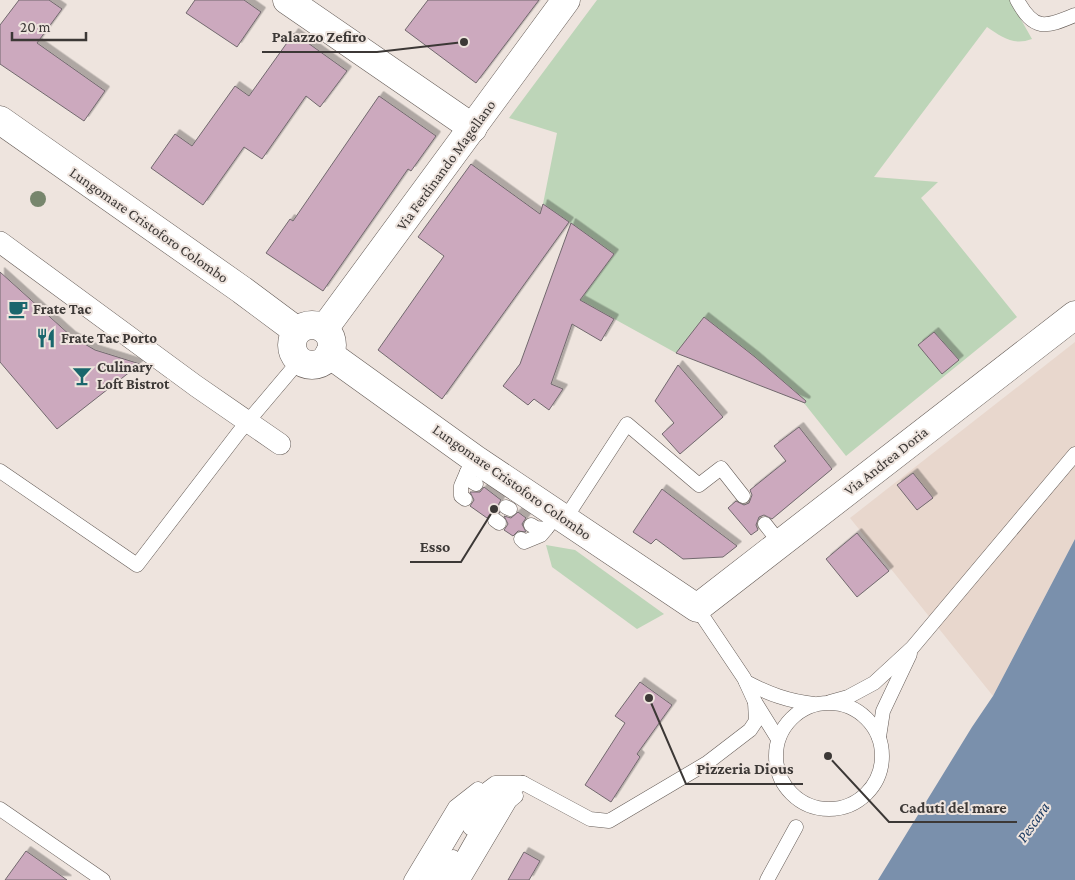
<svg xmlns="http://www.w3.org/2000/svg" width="1075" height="880" font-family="'Crimson Pro',serif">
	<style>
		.built { fill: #e8d7cd }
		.green { fill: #bdd5b8 }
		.water { fill: #7a90ac }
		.building { fill: #cca9be; stroke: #72696e; filter: url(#shadow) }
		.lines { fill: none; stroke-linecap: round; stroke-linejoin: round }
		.service-casing { stroke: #655c57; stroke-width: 15 }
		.pedestrian-casing { stroke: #655c57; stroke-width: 22 }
		.minor-casing { stroke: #655c57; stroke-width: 29 }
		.tertiary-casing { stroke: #655c57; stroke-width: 29 }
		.service { stroke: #fff; stroke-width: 14 }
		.pedestrian { stroke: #fff; stroke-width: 21 }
		.minor { stroke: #fff; stroke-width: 28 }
		.tertiary { stroke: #fff; stroke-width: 28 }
		.tree { fill: #77866d }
		.labels { text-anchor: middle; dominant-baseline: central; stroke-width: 4; stroke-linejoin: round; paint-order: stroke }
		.street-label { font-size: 15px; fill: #3c3836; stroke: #eee4de }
		.poi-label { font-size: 15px; font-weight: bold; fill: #3c3836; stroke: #eee4de; text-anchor: start }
		.water-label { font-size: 16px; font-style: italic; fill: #183860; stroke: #eee4de }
		.leader { fill: none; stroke: #3c3836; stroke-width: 2 }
		.callout-dot { fill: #3c3836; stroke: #eee4de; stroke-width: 2 }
		.callout-label { font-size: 16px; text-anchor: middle; font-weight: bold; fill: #3c3836; stroke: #eee4de; stroke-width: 4; stroke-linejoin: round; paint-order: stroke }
	</style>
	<defs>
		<filter id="shadow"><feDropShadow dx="4.5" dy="-4.5" stdDeviation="0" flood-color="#0004"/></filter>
	</defs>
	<rect width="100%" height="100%" fill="#eee4de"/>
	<path class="built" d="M1075,342V539L993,696L850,518Z"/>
	<g class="green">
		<path d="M597,0H1010L1032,39C1013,46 1002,37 987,27L874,177L938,182L921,198L1017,317L846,456L804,403L792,398L796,392L704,317L676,353L580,300L614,254L543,204L557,133L509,118Z"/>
		<path d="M546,545L575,550L664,614L637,629L552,567Z"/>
	</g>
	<path class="water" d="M1075,539V880H878L972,727L993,696Z"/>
	<g class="building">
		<path d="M19,0H49L62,9L37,43L105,91L84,121L0,64V25Z"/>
		<path d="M195,0H244L261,12L237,47L186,13Z"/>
		<path d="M428,0H539L476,83L405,30Z"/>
		<path d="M294,33L347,71L320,107L306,96L262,159L244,147L203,205L151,168L175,134L192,146L235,86L249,96Z"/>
		<path d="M379,96L436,136L411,171L408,169L323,291L266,253L290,219L293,221Z"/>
		<path d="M471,164L540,214L543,204L569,222L442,399L378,350L444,256L418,237Z"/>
		<path d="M571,223L614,254L580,300L614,319L601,341L572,324L551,384L563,389L549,410L534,399L528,405L503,386L520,364Z"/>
		<path d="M0,272L71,336L95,350L140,364L57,429L0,362Z"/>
		<path d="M704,317L755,357L806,401L805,403L676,353Z"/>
		<path d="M934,332L959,360L942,374L918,345Z"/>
		<path d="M678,365L723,417L680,454L662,434L674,423L655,401Z"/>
		<path d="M799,427L832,469L772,519L764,515L759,517L756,525L758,530L751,535L728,508L736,501L744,505L749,503L752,495L750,490L786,461L774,446Z"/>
		<path d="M913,473L933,498L917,510L897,485Z"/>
		<path d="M484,487L501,500L497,507L500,513L492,512L487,518L470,506L474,500L470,492H480Z"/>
		<path d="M662,489L709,525L737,546L723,557L683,559L656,539L651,544L633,532Z"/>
		<path d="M518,512L526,518L522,524L526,532L518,531L513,536L504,530L508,524L504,516L511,518Z"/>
		<path d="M857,533L889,571L857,597L826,559Z"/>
		<path d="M640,682L672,705L637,754L640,757L611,802L585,785L625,723L615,716Z"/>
		<path d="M26,851L67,880H5Z"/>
		<path d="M524,852L540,861L529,880H508Z"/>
	</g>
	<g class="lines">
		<defs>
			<g id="service">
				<path d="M1017,0C1034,31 1045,28 1075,15"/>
				<path d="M475,459L467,472L471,481L476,484"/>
				<path d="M0,471L137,565L239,432L299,361"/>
				<path d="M465,499L461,496V486L467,472"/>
				<path d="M506,507L510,509"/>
				<path d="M565,519L627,424L699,485L721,468L743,496"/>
				<path d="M495,520L499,523"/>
				<path d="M765,524L780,543"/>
				<path d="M531,525L536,528L546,529L558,514"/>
				<path d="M521,539L524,542L541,535L546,529"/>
				<path d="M697,608L744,678L755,702L778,739"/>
				<path d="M746,682C769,694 788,701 814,704"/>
				<path d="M830,702L848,697L874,683L912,648L1075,454"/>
				<circle cx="829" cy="756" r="53"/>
				<path d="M879,737L883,711L910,654"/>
				<path d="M0,809L103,880"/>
				<path d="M470,828L497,788"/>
				<path d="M411,880L455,807L478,789"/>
				<path d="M426,880L470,806L483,792L495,783H523L590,819L609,821L707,763L750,730L756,721L755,702"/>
				<path d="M439,880L453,857"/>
				<path d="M450,880C470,846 488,802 523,783"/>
				<path d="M463,880L510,801L516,796"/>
				<path d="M767,880L796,827"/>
			</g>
			<path id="pedestrian" d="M0,242L196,386L280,444"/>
			<g id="minor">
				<path d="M287,0L473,128"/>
				<path d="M324,329L566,0"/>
			</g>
			<g id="tertiary">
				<path d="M0,120L242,290L297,331"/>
				<circle cx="312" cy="345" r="20"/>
				<path d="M329,354L475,459L697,608L1075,315"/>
			</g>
		</defs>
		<use href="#service" class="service-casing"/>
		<use href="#pedestrian" class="pedestrian-casing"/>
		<use href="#minor" class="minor-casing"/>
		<use href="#tertiary" class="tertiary-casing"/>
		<use href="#service" class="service"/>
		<use href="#pedestrian" class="pedestrian"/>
		<use href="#minor" class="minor"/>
		<use href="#tertiary" class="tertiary"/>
	</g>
	<circle class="tree" cx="38" cy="199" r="8"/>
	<defs>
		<symbol id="cafe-bare" viewBox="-9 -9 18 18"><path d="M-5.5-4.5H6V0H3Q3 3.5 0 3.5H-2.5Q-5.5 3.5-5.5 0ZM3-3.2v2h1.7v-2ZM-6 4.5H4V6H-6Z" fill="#19666c" stroke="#eee4de" stroke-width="2.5" paint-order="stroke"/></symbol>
		<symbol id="restaurant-bare" viewBox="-9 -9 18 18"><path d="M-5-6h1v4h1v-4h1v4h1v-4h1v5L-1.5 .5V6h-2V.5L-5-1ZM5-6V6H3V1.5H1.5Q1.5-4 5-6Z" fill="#19666c" stroke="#eee4de" stroke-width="2.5" paint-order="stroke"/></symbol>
		<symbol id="bar-bare" viewBox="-9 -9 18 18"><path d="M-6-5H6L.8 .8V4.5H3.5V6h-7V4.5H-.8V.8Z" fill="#19666c" stroke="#eee4de" stroke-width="2.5" paint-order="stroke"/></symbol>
	</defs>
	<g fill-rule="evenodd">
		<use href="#cafe-bare" x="4" y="295" width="28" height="28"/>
		<use href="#restaurant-bare" x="32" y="324" width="28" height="28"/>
		<use href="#bar-bare" x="68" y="362" width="28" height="28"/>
	</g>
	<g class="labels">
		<g class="street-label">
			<text transform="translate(446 165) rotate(-54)">Via Ferdinando Magellano</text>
			<text transform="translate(149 225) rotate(35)">Lungomare Cristoforo Colombo</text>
			<text transform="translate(886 461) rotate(-38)">Via Andrea Doria</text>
			<text transform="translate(512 482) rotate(35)">Lungomare Cristoforo Colombo</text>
		</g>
		<g class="poi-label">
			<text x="33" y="309">Frate Tac</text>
			<text x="61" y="338">Frate Tac Porto</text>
			<text x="97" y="367">Culinary<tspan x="97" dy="17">Loft Bistrot</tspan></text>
		</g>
		<g class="water-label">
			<text transform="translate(1033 822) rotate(-55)">Pescara</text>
		</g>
	</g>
	<path class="leader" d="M464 42L377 52H262M494 509L461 562H410M649 698L686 784H803M828 756L889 822H1017"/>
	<g class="callout-dot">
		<circle cx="464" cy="42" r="5"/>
		<circle cx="494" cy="509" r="5"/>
		<circle cx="649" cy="698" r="5"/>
		<circle cx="828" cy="756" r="5"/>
	</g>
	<g class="callout-label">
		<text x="319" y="42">Palazzo Zefiro</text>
		<text x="435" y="552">Esso</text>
		<text x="745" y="774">Pizzeria Dious</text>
		<text x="953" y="813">Caduti del mare</text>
	</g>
	<path d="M12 32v8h74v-8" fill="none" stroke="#3c3836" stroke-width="2.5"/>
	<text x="20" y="32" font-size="15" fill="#3c3836" stroke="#eee4de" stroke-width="4" paint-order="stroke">20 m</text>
</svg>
